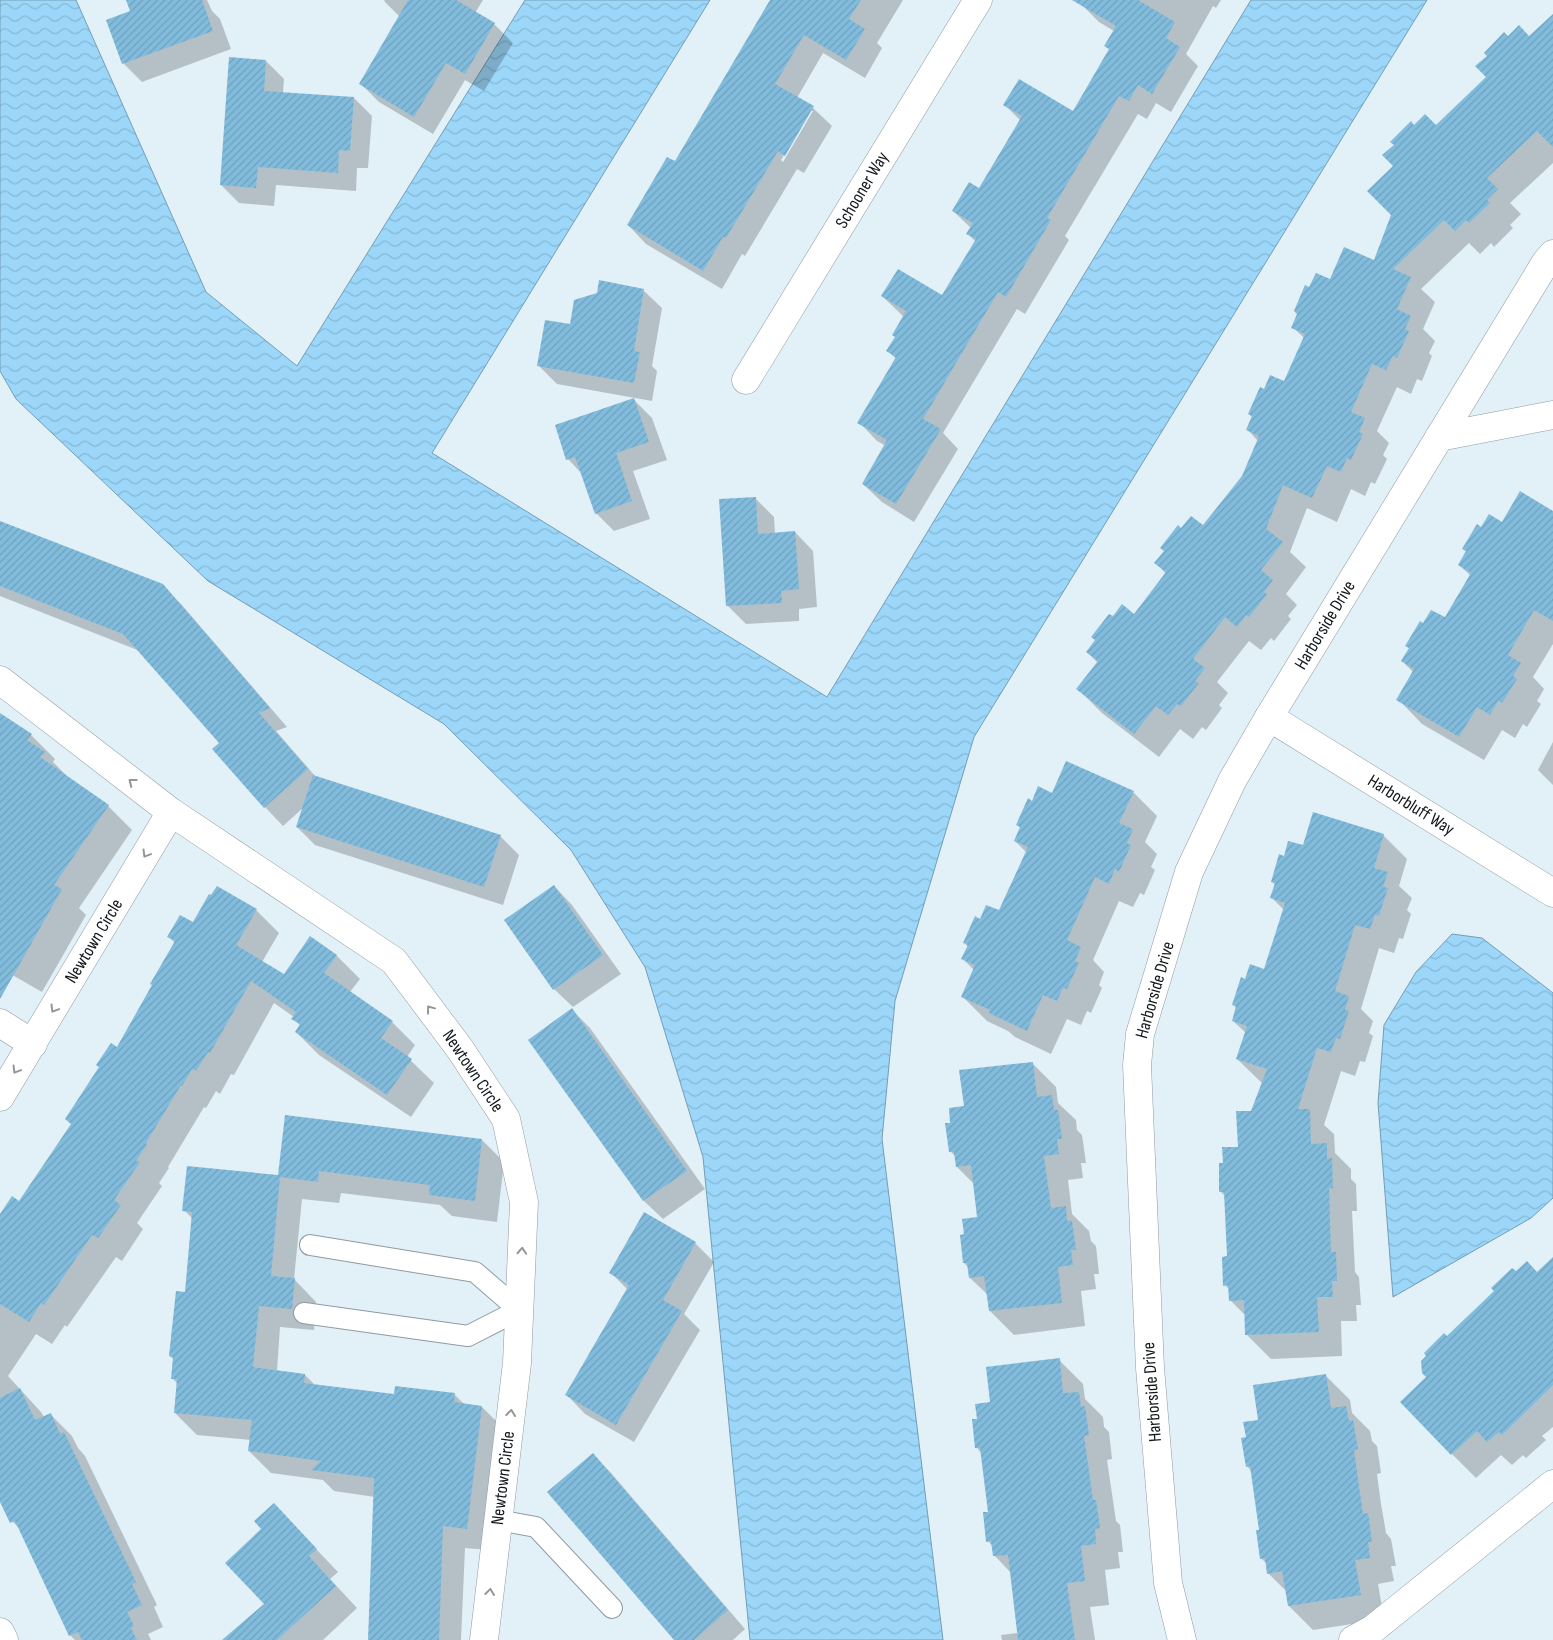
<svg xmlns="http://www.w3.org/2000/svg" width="1553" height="1640" font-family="'Sofia Sans Condensed',sans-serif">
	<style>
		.water { fill: url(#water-waves); stroke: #739db6 }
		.shadow { fill: #0003; fill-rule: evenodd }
		.building { fill: url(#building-hatch) }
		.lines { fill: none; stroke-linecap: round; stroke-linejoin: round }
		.lane-casing { stroke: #8f9ba3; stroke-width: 22 }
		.street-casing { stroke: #8f9ba3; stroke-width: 29 }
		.lane { stroke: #fff; stroke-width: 20 }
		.street { stroke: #fff; stroke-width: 28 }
		.oneway { stroke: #949798 }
		.labels { text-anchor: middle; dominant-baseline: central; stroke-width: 5; stroke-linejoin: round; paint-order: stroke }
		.street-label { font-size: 18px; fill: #12171a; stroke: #fff }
	</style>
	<defs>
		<pattern id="water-waves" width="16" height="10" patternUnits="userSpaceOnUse" patternTransform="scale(1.25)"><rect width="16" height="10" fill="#9cd7f9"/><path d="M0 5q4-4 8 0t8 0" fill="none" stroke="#85b8d5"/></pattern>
		<pattern id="building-hatch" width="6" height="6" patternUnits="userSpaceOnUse" patternTransform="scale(1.25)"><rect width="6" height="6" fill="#82bcdd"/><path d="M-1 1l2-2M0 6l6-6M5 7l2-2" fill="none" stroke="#6fa1bd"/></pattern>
	</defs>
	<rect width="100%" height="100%" fill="#e2f0f8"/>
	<g class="water">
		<path d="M0,0H76L206,292L297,366L525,0H710L432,453L827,697L1251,0H1427L974,737L895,1001L882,1139L943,1640H750L703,1157L645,967L571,850L444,724L208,581L16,399L0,371Z"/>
		<path d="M1452,934L1482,938L1553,993V1198L1531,1218L1393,1297L1378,1103L1384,1025L1416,972Z"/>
	</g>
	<g class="shadow">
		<path d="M128,0H207L212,11L220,19L231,49L142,82L124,64L108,21L132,11Z"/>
		<path d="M385,0H483L475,13L494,24L513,43L484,91L465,80L433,134L379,102L360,83L400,17L384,1Z"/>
		<path d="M771,0H903L877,43L882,48L865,78L823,53L797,98L813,108L832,126L804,173L797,169L745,256L742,254L722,289L646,244L628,225L675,163ZM810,111H813L783,162L781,160Z"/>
		<path d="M1083,0H1221L1216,8L1213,6L1186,54L1198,66L1171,112L1156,103L1147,119L1138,114L1065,236L1069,240L1025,314L1017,309L943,433L958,449L914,522L882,502L863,484L886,446L877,441L859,422L896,359L888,351L896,337L904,317L882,296L943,297L976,242L968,234L971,228L953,211L979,189L1021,121L1005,105L1074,112L1110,50L1114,31L1099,22L1081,4Z"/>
		<path d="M1553,15V163L1510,203L1521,214L1510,225L1513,228L1494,247L1491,243L1480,254L1469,243L1421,289L1435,302L1423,329L1435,341L1429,353L1432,356L1422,381L1417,379L1411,394L1397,387L1377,431L1389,443L1383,455L1387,459L1375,484L1371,482L1365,496L1351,489L1337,522L1307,508L1290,552L1306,567L1286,594L1297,605L1288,616L1291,619L1274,641L1271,638L1261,650L1249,641L1217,682L1228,693L1219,705L1222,708L1206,730L1202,727L1193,739L1180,729L1159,757L1102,713L1078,689L1098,663L1087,652L1113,618L1135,616L1166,574L1156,563L1182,529L1203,527L1243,477L1258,441L1247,429L1252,417L1249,414L1264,391L1285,383L1305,339L1293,327L1310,289L1374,261L1392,215L1394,167L1415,126L1436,127L1488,77L1508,38H1530Z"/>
		<path d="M266,61L284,79L283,93L354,98L372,116L368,168H357L356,191L276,185L274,206L239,203L221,185Z"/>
		<path d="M643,290L662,308L652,366L657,371L652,401L557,384L539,366L571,325Z"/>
		<path d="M634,400L652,418L667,460L633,471L650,519L614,531L596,513L583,475L568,459Z"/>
		<path d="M756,499L774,517L775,534L795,532L813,551L817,607L799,609V621L746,624L728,606Z"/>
		<path d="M1553,512V644L1533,677L1544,689L1537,701L1541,704L1527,727L1523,724L1515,738L1502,730L1484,760L1422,724L1398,699L1413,672L1402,661L1410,649L1406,645L1424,625L1445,619L1471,576L1459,565L1467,552L1464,549L1481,528Z"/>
		<path d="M0,522L162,586L181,604L287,727L276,731L316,777L500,836L519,855L503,905L315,845L297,827L303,808L283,826L265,807L221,743L140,651L0,596Z"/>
		<path d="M0,714L31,735L55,759L53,762L68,777L108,806L132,830L79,908L86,915L42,992L0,968Z"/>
		<path d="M1553,742V785L1538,770Z"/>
		<path d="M1133,792L1157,816L1145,842L1157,854L1151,867L1155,870L1144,895L1140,893L1133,907L1119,901L1093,960L1104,972L1099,985L1102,988L1091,1013L1087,1011L1081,1025L1067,1019L1051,1054L1015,1037L1008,1031L987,1021L963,997L974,970L963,959L968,947L965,943L980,920L1000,912L1027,853L1015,841L1021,828L1017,825L1032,803L1053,795Z"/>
		<path d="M1383,835L1407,859L1399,886L1412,898L1407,910L1411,914L1403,939L1399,938L1394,953L1379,948L1361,1009L1373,1021L1369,1033L1373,1036L1365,1062L1360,1061L1355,1076L1341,1071L1324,1125L1334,1134L1335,1153L1351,1169V1179L1356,1184L1357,1211H1352L1355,1272L1359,1277L1361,1305H1356L1357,1321H1341L1342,1356L1271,1359L1247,1335L1246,1316L1230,1300V1290L1225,1285L1228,1258L1225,1196L1221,1192L1225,1164L1239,1148L1263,1084L1237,1059L1246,1033L1233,1021L1237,1008L1233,1005L1246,980L1265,970L1284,910L1272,898L1276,885L1272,882L1284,858L1304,847Z"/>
		<path d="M554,886L572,905L621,974L573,1007L554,989Z"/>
		<path d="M256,910L279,933L262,962L285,976L311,938L337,956L360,979L350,992L392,1022L415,1045L407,1057L434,1083L411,1117L319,1055L296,1032L301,1026L293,1019L294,1017L274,1003L234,1075L231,1074L220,1094L216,1091L206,1108L204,1107L168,1167L169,1168L159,1183L162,1186L137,1223L143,1229L122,1261L116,1257L67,1327L65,1325L52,1344L36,1334L8,1376L41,1412L44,1417L50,1414L72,1436L78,1448L85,1456L157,1605L154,1607L163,1627L148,1634L151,1640H75L70,1635L20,1529L13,1522L0,1495V1217L19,1203L72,1125L153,986L175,943L169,937L194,924Z"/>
		<path d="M572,1010L590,1028L705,1189L663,1219L644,1201L530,1040Z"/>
		<path d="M1032,1063L1056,1087L1058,1103L1076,1120L1077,1130L1082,1135L1086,1163H1081L1083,1178L1068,1180L1072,1214L1089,1231L1091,1241L1096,1246L1099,1274H1094L1096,1289L1081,1291L1085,1326L1014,1335L990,1311L988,1295L970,1278L969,1268L964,1263L965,1235L978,1218L974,1184L957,1167L956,1157L951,1152L952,1124L965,1107Z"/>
		<path d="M482,1140L504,1162L497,1222L452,1216L440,1205L341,1193L339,1203L302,1199L294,1279L316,1302L314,1330L280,1327L277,1371L305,1375L315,1385L395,1396L454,1394L465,1405L482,1407L504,1429L488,1550L465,1548L461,1640H370L375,1497L334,1491L323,1480L271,1473L249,1451L251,1440L197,1435L175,1413L178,1384L173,1379L174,1360L170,1356L186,1293L193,1219L184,1210L279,1176Z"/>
		<path d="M645,1214L695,1243L714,1262L684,1314L700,1330L634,1442L585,1414L567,1395L628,1290L611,1273Z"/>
		<path d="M1553,1259V1427L1542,1436L1546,1440L1526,1458L1523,1455L1512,1465L1501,1455L1476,1478L1452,1454L1428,1378L1447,1338L1516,1273L1537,1274Z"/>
		<path d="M1059,1360L1083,1384L1085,1399L1103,1417L1104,1427L1109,1432L1112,1459L1107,1460L1116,1521L1120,1525L1123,1552H1118L1120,1568L1105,1570L1109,1605L1090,1607L1095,1640H1002L1001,1635L1018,1633L1011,1573L994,1555L993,1547L988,1541L989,1513L982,1454L977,1448L978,1420L992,1403Z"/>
		<path d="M1325,1375L1350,1400L1352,1413L1370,1431L1372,1441L1377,1446L1381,1473L1377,1474L1381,1504L1386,1533L1391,1539L1396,1566H1391L1394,1581L1378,1584L1384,1619L1313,1630L1289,1606L1287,1592L1268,1573L1267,1564L1261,1558V1531L1252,1472L1247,1466V1438L1260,1421Z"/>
		<path d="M593,1455L611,1473L745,1629L733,1640H675Z"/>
		<path d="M274,1505L338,1572L330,1579L357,1608L323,1640H224L266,1604L263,1529Z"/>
	</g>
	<g class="building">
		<path d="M126,0H202L213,31L122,64L106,20L130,11Z"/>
		<path d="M408,0H456L495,23L465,74L446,63L414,117L359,84Z"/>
		<path d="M770,0H861L849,19L865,29L846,60L804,35L775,84L814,106L785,156L778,151L726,238L723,237L703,271L627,225L667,157L675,161Z"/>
		<path d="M1072,0H1138L1175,22L1166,38L1180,47L1152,94L1138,85L1129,101L1119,96L1047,218L1051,220L1006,297L998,292L923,419L941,429L896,504L862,484L887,440L857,423L896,357L886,351L895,337L892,335L906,311L881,296L898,269L942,295L976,239L966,234L973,223L952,211L969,182L979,188L1022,116L1003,105L1019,79L1073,111L1109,49L1104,46L1116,26Z"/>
		<path d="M1553,14V147L1537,131L1487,178L1498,189L1487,200L1490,203L1469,223L1466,220L1455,231L1444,220L1393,269L1411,277L1397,309L1411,316L1405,329L1409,331L1397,358L1393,356L1386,370L1372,364L1351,412L1365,418L1359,432L1363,434L1351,460L1347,458L1341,472L1327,466L1312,498L1283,485L1266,529L1283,542L1261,570L1273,580L1264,592L1267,594L1249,617L1246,615L1237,627L1225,617L1193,659L1205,668L1195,681L1199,683L1181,706L1177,704L1168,715L1156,706L1134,734L1076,689L1098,661L1086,652L1095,640L1091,637L1109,614L1113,616L1122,604L1134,614L1166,572L1154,563L1164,551L1160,548L1178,525L1181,528L1191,516L1203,525L1242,476L1259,436L1246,430L1252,416L1248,414L1260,387L1264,389L1270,375L1284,381L1305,334L1291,328L1297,314L1294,311L1305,285L1309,287L1316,273L1330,279L1344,247L1374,260L1391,215L1367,191L1393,166L1382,155L1394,145L1390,142L1411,121L1414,125L1425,114L1436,125L1486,77L1475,66L1487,56L1484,53L1504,32L1508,36L1519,25L1529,36Z"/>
		<path d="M229,57L266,60L264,91L354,97L350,151L339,150L338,173L258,167L256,188L220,185Z"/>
		<path d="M599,280L644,289L634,351L640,352L634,383L537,366L545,320L570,324L574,300L597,293Z"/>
		<path d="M634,398L649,442L616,453L632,501L595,514L575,457L566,460L555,425Z"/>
		<path d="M1520,491L1553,511V621L1534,610L1508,655L1521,663L1513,676L1517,679L1502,703L1498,701L1490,715L1477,707L1459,737L1396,700L1414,669L1401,661L1409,648L1405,646L1420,621L1423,623L1431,610L1445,617L1471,573L1458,565L1466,551L1462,549L1477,524L1481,527L1489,514L1502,522Z"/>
		<path d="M756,497L758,534L795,531L799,589L781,591L782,603L726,606L719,499Z"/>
		<path d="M0,521L163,584L270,708L259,713L308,769L264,808L212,749L219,743L123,634L0,586Z"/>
		<path d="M0,713L32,734L27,740L45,752L40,757L109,805L54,885L62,889L0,999Z"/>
		<path d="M1066,761L1134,791L1119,823L1133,829L1127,843L1131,845L1119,872L1115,869L1109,884L1095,877L1067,940L1081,947L1075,961L1079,963L1067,989L1063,988L1057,1001L1043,995L1027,1031L989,1013L990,1010L961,997L975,965L961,959L968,945L963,943L975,916L980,919L986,905L999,910L1028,847L1014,841L1020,827L1016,825L1028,798L1032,801L1038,786L1052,793Z"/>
		<path d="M313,775L501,835L484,887L296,827Z"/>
		<path d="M1313,812L1384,834L1374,868L1388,872L1383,887L1388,888L1379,916L1375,915L1370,929L1355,925L1335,991L1349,996L1345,1010L1349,1011L1340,1039L1336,1038L1331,1052L1317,1048L1298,1109H1310L1311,1144L1327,1143V1159L1332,1158L1333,1188H1329L1331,1252H1336L1337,1281H1332L1333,1297H1317L1319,1332L1245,1335L1244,1300L1229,1301L1228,1285L1223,1286L1222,1257L1227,1256L1224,1192H1219V1163H1223L1222,1147H1238L1236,1111H1251L1267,1069L1236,1059L1247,1026L1232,1021L1236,1006L1232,1005L1241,977L1245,979L1250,964L1264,969L1285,903L1270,898L1275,883L1271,882L1279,854L1284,856L1288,841L1303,845Z"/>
		<path d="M554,885L603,955L553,990L504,920Z"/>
		<path d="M217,886L257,909L236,945L284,974L310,936L337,955L324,973L393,1021L381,1038L412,1059L387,1095L295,1032L300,1024L291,1019L296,1012L251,981L210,1053L208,1052L196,1071L192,1069L182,1086L181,1085L146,1143L147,1144L136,1161L140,1162L114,1200L121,1205L98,1238L92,1235L44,1305L41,1303L29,1322L0,1304V1214L12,1196L19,1201L71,1124L65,1119L99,1067L96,1065L111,1043L117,1047L152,985L150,984L175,941L167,937L180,915L193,922L209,894L211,895Z"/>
		<path d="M572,1008L687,1171L643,1201L528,1040Z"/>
		<path d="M1033,1062L1037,1097L1052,1095L1054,1110H1058L1062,1139H1057L1059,1154L1044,1156L1051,1208L1066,1206L1067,1221H1072L1076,1250H1071L1073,1265L1058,1267L1062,1303L989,1311L984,1276L969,1278L967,1263H963L960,1235L964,1234L962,1219L977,1217L971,1165L956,1167L954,1152H949L945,1123H950L949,1108L964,1106L959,1070Z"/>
		<path d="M285,1115L482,1139L475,1201L429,1195L430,1185L319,1171L318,1182L280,1177L271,1276L295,1278L292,1309L259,1306L253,1367L305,1374L304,1383L394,1394L395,1386L455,1393L454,1402L482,1406L467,1529L443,1526L439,1640H368L374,1478L311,1470L321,1461L248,1451L252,1420L174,1413L177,1379H171L173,1357L169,1356L176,1291L185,1292L192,1212L182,1211L187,1166L278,1175Z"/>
		<path d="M644,1212L696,1242L663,1300L682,1311L616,1425L565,1395L629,1285L609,1273Z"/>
		<path d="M1553,1257V1385L1502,1435L1499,1432L1487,1442L1477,1431L1451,1455L1400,1402L1426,1377L1422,1373L1421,1361L1426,1356L1424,1353L1444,1333L1447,1336L1494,1291L1491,1288L1512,1268L1516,1271L1527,1261L1537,1272Z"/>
		<path d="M1060,1358L1063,1393L1079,1392L1081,1407L1085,1406L1089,1435L1084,1436L1093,1500H1096L1100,1528L1095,1529L1096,1544L1081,1546L1085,1581L1067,1583L1075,1640H1018L1008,1555L993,1556L991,1541L986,1542L983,1512H988L980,1448H975L972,1419H977L975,1404L990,1402L986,1367Z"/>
		<path d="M1326,1374L1331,1408L1346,1406L1349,1421L1353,1420L1358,1449L1354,1450L1358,1479L1363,1514L1368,1513L1372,1542H1368L1370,1558L1355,1560L1361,1595L1288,1606L1282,1571L1267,1574L1265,1558L1260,1559L1256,1530H1259L1250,1466L1246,1467L1241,1438L1246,1437L1243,1422L1258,1420L1253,1385Z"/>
		<path d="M20,1388L35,1420L51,1413L60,1434L64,1432L136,1582L132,1584L142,1605L127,1612L134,1626L131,1628L137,1640H82L78,1632L69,1636L15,1521L10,1523L0,1502V1398Z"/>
		<path d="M593,1453L728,1610L694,1640H674L547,1492Z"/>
		<path d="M274,1503L317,1549L309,1556L336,1586L277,1640H222L264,1604L225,1563L261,1529L254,1521Z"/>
	</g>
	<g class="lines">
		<defs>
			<g id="lane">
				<path d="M304,1313L468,1336L519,1310L475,1272L310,1245"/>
				<path d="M498,1520L536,1527L612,1608"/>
			</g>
			<g id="street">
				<path d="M746,380L978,0"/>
				<path d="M1439,437L1553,415"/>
				<path d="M0,680L171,812L394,961L460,1049L506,1119L524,1202L517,1363L484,1640"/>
				<path d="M1269,717L1553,893"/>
				<path d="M0,1023L33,1044"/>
				<path d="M0,1097L171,812"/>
				<path d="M0,1632L4,1640"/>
				<path d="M1182,1640L1168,1583L1150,1368L1137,1065L1140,1034L1189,872L1232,781L1269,717L1546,262L1553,254"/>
				<path d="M1353,1640L1373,1629L1553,1484"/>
			</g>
		</defs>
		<use href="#lane" class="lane-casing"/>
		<use href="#street" class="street-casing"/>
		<use href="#lane" class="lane"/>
		<use href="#street" class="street"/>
	</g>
	<defs><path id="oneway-chevron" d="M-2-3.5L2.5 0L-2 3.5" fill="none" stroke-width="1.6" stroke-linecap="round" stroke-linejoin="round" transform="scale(1.25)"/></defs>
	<g class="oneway">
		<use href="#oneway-chevron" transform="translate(132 782) rotate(-142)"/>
		<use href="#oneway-chevron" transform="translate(146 854) rotate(121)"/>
		<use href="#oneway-chevron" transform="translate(54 1009) rotate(121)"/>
		<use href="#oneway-chevron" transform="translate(430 1009) rotate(-127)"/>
		<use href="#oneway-chevron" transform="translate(16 1070) rotate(121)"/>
		<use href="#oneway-chevron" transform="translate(522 1251) rotate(-87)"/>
		<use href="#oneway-chevron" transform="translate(511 1413) rotate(-83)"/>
		<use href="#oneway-chevron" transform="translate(490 1592) rotate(-83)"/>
	</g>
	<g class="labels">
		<g class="street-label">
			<text transform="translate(862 190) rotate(-59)">Schooner Way</text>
			<text transform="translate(1325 625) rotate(-59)">Harborside Drive</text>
			<text transform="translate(1411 805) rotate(32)">Harborbluff Way</text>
			<text transform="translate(94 941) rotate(-59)">Newtown Circle</text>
			<text transform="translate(1155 990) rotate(-74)">Harborside Drive</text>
			<text transform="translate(473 1071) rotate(56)">Newtown Circle</text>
			<text transform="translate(1152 1392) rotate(-94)">Harborside Drive</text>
			<text transform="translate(503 1478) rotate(-83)">Newtown Circle</text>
		</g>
	</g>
</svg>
